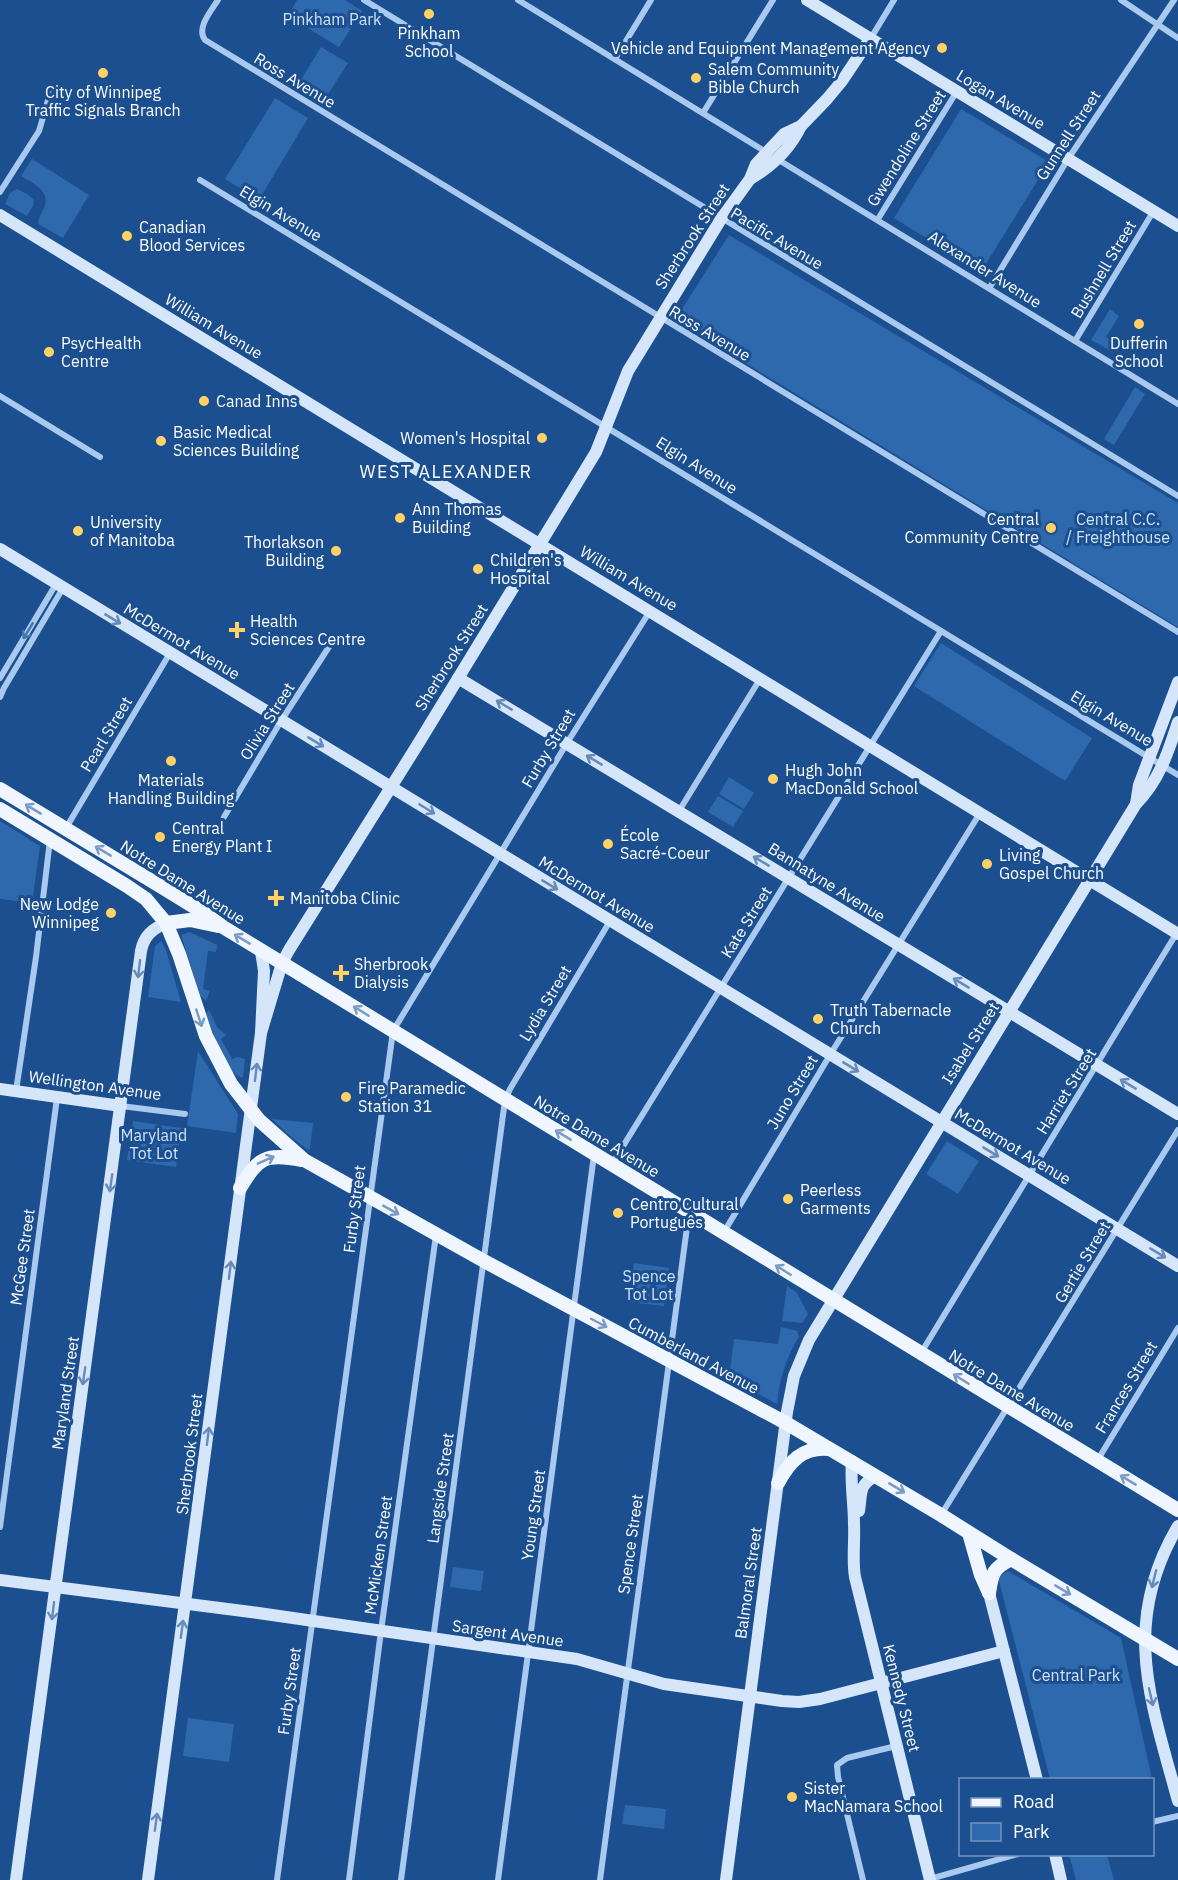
<svg xmlns="http://www.w3.org/2000/svg" width="1178" height="1880" font-family="'IBM Plex Sans',sans-serif">
	<style>
		.green { fill: #2e69ad }
		.lines { fill: none; stroke-linecap: round; stroke-linejoin: round }
		.street { stroke: #a9c9ee; stroke-width: 6 }
		.secondary { stroke: #d6e6fa; stroke-width: 12 }
		.primary { stroke: #f0f6ff; stroke-width: 14 }
		.oneway { stroke: #668bba }
		.oneway2 { stroke: #4674ac }
		.oneway3 { stroke: #7b9ac1 }
		.poi-dot { fill: #ffd166; stroke: #1b4f8f; stroke-width: 2 }
		.labels { text-anchor: middle; dominant-baseline: central; stroke-width: 6; stroke-linejoin: round; paint-order: stroke }
		.park-label { font-size: 16px; fill: #cfe3fa; stroke: #1b4f8f }
		.poi-label { font-size: 16px; fill: #fff; stroke: #1b4f8f; text-anchor: start }
		.street-label { font-size: 16px; fill: #fff; stroke: #1b4f8f }
		.neighbourhood-label { font-size: 18px; letter-spacing: 1.5px; fill: #fff; stroke: #1b4f8f }
	</style>
	<rect width="100%" height="100%" fill="#1b4f8f"/>
	<g class="green">
		<path d="M297,0H345L362,11L339,47L288,16Z"/>
		<path d="M321,47L348,63L325,99L299,83Z"/>
		<path d="M275,98L308,118L259,200L225,179Z"/>
		<path d="M961,109L1049,162L981,272L894,218Z"/>
		<path d="M32,159L89,195L63,238L38,224C38,216 43,212 45,205C50,191 31,182 21,176Z"/>
		<path d="M17,189L27,194L34,200L33,206L27,216L5,204L10,193Z"/>
		<path d="M729,235L1178,503V627L675,320Z"/>
		<path d="M1110,309L1119,316L1106,337L1114,342L1109,350L1091,340Z"/>
		<path d="M1135,387L1145,394L1114,445L1104,439Z"/>
		<path d="M941,643L1092,738L1065,781L914,686Z"/>
		<path d="M729,777L754,793L744,809L719,794Z"/>
		<path d="M718,796L743,811L733,827L708,812Z"/>
		<path d="M0,821L40,846L32,903L0,899Z"/>
		<path d="M190,932L217,945L216,952L208,951L203,989L210,991L206,1001L200,995L181,935Z"/>
		<path d="M161,941L166,950L181,1002L148,997L155,946Z"/>
		<path d="M209,1010L217,1027L226,1035L221,1039L232,1059L238,1057L245,1059L243,1078C226,1075 212,1030 206,1014Z"/>
		<path d="M198,1051L238,1114L236,1133L187,1126Z"/>
		<path d="M272,1119L313,1123L310,1149L308,1150L290,1136Z"/>
		<path d="M133,1121L181,1128L176,1167L127,1160Z"/>
		<path d="M947,1141L979,1161L958,1194L926,1174Z"/>
		<path d="M634,1263L669,1268L664,1306L629,1302Z"/>
		<path d="M787,1286L797,1293L808,1314L802,1323L782,1321Z"/>
		<path d="M781,1327L797,1331L799,1337C786,1356 779,1382 777,1404L729,1378L734,1339L778,1344Z"/>
		<path d="M453,1567L484,1571L481,1591L450,1587Z"/>
		<path d="M1008,1571L1121,1638L1152,1779H1050L999,1581L1000,1576Z"/>
		<path d="M188,1718L234,1724L229,1762L183,1756Z"/>
		<path d="M625,1805L666,1809L664,1829L622,1824Z"/>
		<path d="M1069,1855H1107L1114,1880H1076Z"/>
	</g>
	<g class="lines">
		<g class="street">
			<path d="M218,0C211,11 196,28 205,40L1178,632"/>
			<path d="M364,0L1178,496"/>
			<path d="M518,0L766,152"/>
			<path d="M1121,0L1178,38"/>
			<path d="M871,38L894,0"/>
			<path d="M615,59L651,0"/>
			<path d="M703,113L773,0"/>
			<path d="M777,159L1178,404"/>
			<path d="M200,180L1178,775"/>
			<path d="M0,192L39,131L51,90"/>
			<path d="M878,219L957,91"/>
			<path d="M990,287L1068,159L1174,0"/>
			<path d="M1075,341L1153,212"/>
			<path d="M0,396L100,457"/>
			<path d="M0,678L56,584"/>
			<path d="M0,697L4,688L63,588"/>
			<path d="M679,811L760,679"/>
			<path d="M224,817L281,721L334,639"/>
			<path d="M66,828L170,653"/>
			<path d="M16,1091L36,957L50,840"/>
			<path d="M121,1106L185,1114"/>
			<path d="M612,1164L941,631"/>
			<path d="M724,1232L830,1055L980,813"/>
			<path d="M921,1353L1176,934"/>
			<path d="M1097,1461L1178,1328"/>
			<path d="M941,1515L1178,1130"/>
			<path d="M0,1527L57,1098"/>
			<path d="M1152,1822L1178,1816"/>
			<path d="M930,1879L1018,1854"/>
			<path d="M277,1880L393,1031L567,743L650,611"/>
			<path d="M349,1880L381,1631L436,1235"/>
			<path d="M401,1880L505,1100L510,1089L610,921"/>
			<path d="M498,1880L594,1155"/>
			<path d="M600,1880L689,1212"/>
			<path d="M863,1880L838,1777L837,1765L847,1758L896,1746"/>
		</g>
		<g class="secondary">
			<path d="M807,0L1178,226"/>
			<path d="M750,179C771,167 790,149 801,126"/>
			<path d="M0,215L1178,934"/>
			<path d="M0,549L1178,1266"/>
			<path d="M458,678L1178,1114"/>
			<path d="M1136,804L1139,785L1178,682"/>
			<path d="M261,1033L282,963L289,950L418,744L596,452L628,371L721,219L750,179L756,164L784,134L801,126L827,99L842,81L870,39"/>
			<path d="M0,1089L121,1106"/>
			<path d="M852,1461C850,1482 854,1503 854,1524C855,1542 852,1559 855,1577L930,1880"/>
			<path d="M859,1511C862,1493 858,1485 876,1476"/>
			<path d="M1178,1526C1120,1624 1151,1701 1178,1801"/>
			<path d="M0,1580L251,1612L577,1659L664,1684L782,1701L799,1702L820,1699L1004,1651"/>
			<path d="M989,1593L1037,1780"/>
			<path d="M1055,1854L1061,1880"/>
			<path d="M16,1880L141,951C144,936 152,929 166,923"/>
			<path d="M148,1880L261,1033L264,971L261,951"/>
			<path d="M726,1880L787,1412L794,1376L809,1340L1136,804C1159,781 1168,753 1178,722"/>
		</g>
		<g class="primary">
			<path d="M0,789L165,889L204,913L223,927L1178,1510"/>
			<path d="M0,809L127,886L146,899L166,923L179,954L206,1036L231,1084L259,1120L304,1160L484,1261L786,1423L941,1515L1011,1559L1178,1659"/>
			<path d="M166,923L190,920L218,926"/>
			<path d="M240,1188C259,1157 265,1153 302,1160"/>
			<path d="M778,1483C789,1462 802,1447 828,1449"/>
			<path d="M969,1533L981,1575L989,1593"/>
			<path d="M989,1593C992,1574 992,1569 1011,1559"/>
		</g>
	</g>
	<defs><path id="oneway-shaft" d="M-6 0H5M1.5-3L5.5 0L1.5 3" fill="none" stroke-width="1.6" stroke-linecap="round" stroke-linejoin="round" transform="scale(1.5)"/></defs>
	<g class="oneway">
		<use href="#oneway-shaft" transform="translate(113 619) rotate(31)"/>
		<use href="#oneway-shaft" transform="translate(504 705) rotate(-149)"/>
		<use href="#oneway-shaft" transform="translate(316 742) rotate(31)"/>
		<use href="#oneway-shaft" transform="translate(594 760) rotate(-149)"/>
		<use href="#oneway-shaft" transform="translate(427 809) rotate(32)"/>
		<use href="#oneway-shaft" transform="translate(761 861) rotate(-149)"/>
		<use href="#oneway-shaft" transform="translate(550 885) rotate(31)"/>
		<use href="#oneway-shaft" transform="translate(139 969) rotate(97)"/>
		<use href="#oneway-shaft" transform="translate(961 983) rotate(-149)"/>
		<use href="#oneway-shaft" transform="translate(851 1067) rotate(31)"/>
		<use href="#oneway-shaft" transform="translate(256 1072) rotate(-83)"/>
		<use href="#oneway-shaft" transform="translate(1128 1084) rotate(-149)"/>
		<use href="#oneway-shaft" transform="translate(991 1152) rotate(31)"/>
		<use href="#oneway-shaft" transform="translate(111 1183) rotate(98)"/>
		<use href="#oneway-shaft" transform="translate(1158 1253) rotate(31)"/>
		<use href="#oneway-shaft" transform="translate(230 1270) rotate(-83)"/>
		<use href="#oneway-shaft" transform="translate(84 1376) rotate(98)"/>
		<use href="#oneway-shaft" transform="translate(208 1436) rotate(-83)"/>
		<use href="#oneway-shaft" transform="translate(1154 1579) rotate(104)"/>
		<use href="#oneway-shaft" transform="translate(53 1611) rotate(97)"/>
		<use href="#oneway-shaft" transform="translate(182 1629) rotate(-82)"/>
		<use href="#oneway-shaft" transform="translate(1151 1697) rotate(77)"/>
		<use href="#oneway-shaft" transform="translate(156 1822) rotate(-82)"/>
	</g>
	<use class="oneway2" href="#oneway-shaft" transform="translate(28 631) rotate(121)"/>
	<g class="oneway3">
		<use href="#oneway-shaft" transform="translate(33 809) rotate(-149)"/>
		<use href="#oneway-shaft" transform="translate(103 851) rotate(-149)"/>
		<use href="#oneway-shaft" transform="translate(242 939) rotate(-149)"/>
		<use href="#oneway-shaft" transform="translate(361 1011) rotate(-148)"/>
		<use href="#oneway-shaft" transform="translate(199 1018) rotate(72)"/>
		<use href="#oneway-shaft" transform="translate(563 1135) rotate(-149)"/>
		<use href="#oneway-shaft" transform="translate(266 1160) rotate(-24)"/>
		<use href="#oneway-shaft" transform="translate(391 1210) rotate(29)"/>
		<use href="#oneway-shaft" transform="translate(783 1270) rotate(-148)"/>
		<use href="#oneway-shaft" transform="translate(599 1323) rotate(28)"/>
		<use href="#oneway-shaft" transform="translate(961 1379) rotate(-148)"/>
		<use href="#oneway-shaft" transform="translate(1128 1480) rotate(-149)"/>
		<use href="#oneway-shaft" transform="translate(897 1488) rotate(31)"/>
		<use href="#oneway-shaft" transform="translate(1063 1590) rotate(31)"/>
	</g>
	<g class="poi-dot">
		<circle cx="429" cy="14" r="6"/>
		<circle cx="942" cy="48" r="6"/>
		<circle cx="103" cy="73" r="6"/>
		<circle cx="696" cy="78" r="6"/>
		<circle cx="127" cy="236" r="6"/>
		<circle cx="1139" cy="324" r="6"/>
		<circle cx="49" cy="352" r="6"/>
		<circle cx="204" cy="401" r="6"/>
		<circle cx="542" cy="438" r="6"/>
		<circle cx="161" cy="441" r="6"/>
		<circle cx="400" cy="518" r="6"/>
		<circle cx="1051" cy="528" r="6"/>
		<circle cx="78" cy="531" r="6"/>
		<circle cx="336" cy="551" r="6"/>
		<circle cx="478" cy="569" r="6"/>
		<path d="M234 621h6v6h6v6h-6v6h-6v-6h-6v-6h6z"/>
		<circle cx="171" cy="761" r="6"/>
		<circle cx="773" cy="779" r="6"/>
		<circle cx="160" cy="837" r="6"/>
		<circle cx="608" cy="844" r="6"/>
		<circle cx="987" cy="864" r="6"/>
		<path d="M273 889h6v6h6v6h-6v6h-6v-6h-6v-6h6z"/>
		<circle cx="111" cy="913" r="6"/>
		<path d="M338 964h6v6h6v6h-6v6h-6v-6h-6v-6h6z"/>
		<circle cx="818" cy="1019" r="6"/>
		<circle cx="346" cy="1097" r="6"/>
		<circle cx="788" cy="1199" r="6"/>
		<circle cx="618" cy="1213" r="6"/>
		<circle cx="792" cy="1797" r="6"/>
	</g>
	<g class="labels">
		<g class="park-label">
			<text x="332" y="19">Pinkham Park</text>
			<text x="1118" y="519">Central C.C.<tspan x="1118" dy="18">/ Freighthouse</tspan></text>
			<text x="154" y="1135">Maryland<tspan x="154" dy="18">Tot Lot</tspan></text>
			<text x="649" y="1276">Spence<tspan x="649" dy="18">Tot Lot</tspan></text>
			<text x="1076" y="1675">Central Park</text>
		</g>
		<g class="poi-label">
			<text x="429" y="33" text-anchor="middle">Pinkham<tspan x="429" dy="18">School</tspan></text>
			<text x="930" y="48" text-anchor="end">Vehicle and Equipment Management Agency</text>
			<text x="708" y="69">Salem Community<tspan x="708" dy="18">Bible Church</tspan></text>
			<text x="103" y="92" text-anchor="middle">City of Winnipeg<tspan x="103" dy="18">Traffic Signals Branch</tspan></text>
			<text x="139" y="227">Canadian<tspan x="139" dy="18">Blood Services</tspan></text>
			<text x="61" y="343">PsycHealth<tspan x="61" dy="18">Centre</tspan></text>
			<text x="1139" y="343" text-anchor="middle">Dufferin<tspan x="1139" dy="18">School</tspan></text>
			<text x="216" y="401">Canad Inns</text>
			<text x="173" y="432">Basic Medical<tspan x="173" dy="18">Sciences Building</tspan></text>
			<text x="530" y="438" text-anchor="end">Women's Hospital</text>
			<text x="412" y="509">Ann Thomas<tspan x="412" dy="18">Building</tspan></text>
			<text x="1039" y="519" text-anchor="end">Central<tspan x="1039" dy="18">Community Centre</tspan></text>
			<text x="90" y="522">University<tspan x="90" dy="18">of Manitoba</tspan></text>
			<text x="324" y="542" text-anchor="end">Thorlakson<tspan x="324" dy="18">Building</tspan></text>
			<text x="490" y="560">Children's<tspan x="490" dy="18">Hospital</tspan></text>
			<text x="250" y="621">Health<tspan x="250" dy="18">Sciences Centre</tspan></text>
			<text x="785" y="770">Hugh John<tspan x="785" dy="18">MacDonald School</tspan></text>
			<text x="171" y="780" text-anchor="middle">Materials<tspan x="171" dy="18">Handling Building</tspan></text>
			<text x="172" y="828">Central<tspan x="172" dy="18">Energy Plant I</tspan></text>
			<text x="620" y="835">École<tspan x="620" dy="18">Sacré-Coeur</tspan></text>
			<text x="999" y="855">Living<tspan x="999" dy="18">Gospel Church</tspan></text>
			<text x="290" y="898">Manitoba Clinic</text>
			<text x="99" y="904" text-anchor="end">New Lodge<tspan x="99" dy="18">Winnipeg</tspan></text>
			<text x="354" y="964">Sherbrook<tspan x="354" dy="18">Dialysis</tspan></text>
			<text x="830" y="1010">Truth Tabernacle<tspan x="830" dy="18">Church</tspan></text>
			<text x="358" y="1088">Fire Paramedic<tspan x="358" dy="18">Station 31</tspan></text>
			<text x="800" y="1190">Peerless<tspan x="800" dy="18">Garments</tspan></text>
			<text x="630" y="1204">Centro Cultural<tspan x="630" dy="18">Português</tspan></text>
			<text x="804" y="1788">Sister<tspan x="804" dy="18">MacNamara School</tspan></text>
		</g>
		<g class="street-label">
			<text transform="translate(295 80) rotate(31)">Ross Avenue</text>
			<text transform="translate(1001 99) rotate(31)">Logan Avenue</text>
			<text transform="translate(1068 135) rotate(-57)">Gunnell Street</text>
			<text transform="translate(906 148) rotate(-58)">Gwendoline Street</text>
			<text transform="translate(281 213) rotate(31)">Elgin Avenue</text>
			<text transform="translate(692 236) rotate(-57)">Sherbrook Street</text>
			<text transform="translate(777 238) rotate(31)">Pacific Avenue</text>
			<text transform="translate(985 269) rotate(32)">Alexander Avenue</text>
			<text transform="translate(1103 269) rotate(-59)">Bushnell Street</text>
			<text transform="translate(214 326) rotate(31)">William Avenue</text>
			<text transform="translate(710 333) rotate(31)">Ross Avenue</text>
			<text transform="translate(697 465) rotate(32)">Elgin Avenue</text>
			<text transform="translate(629 578) rotate(31)">William Avenue</text>
			<text transform="translate(182 641) rotate(31)">McDermot Avenue</text>
			<text transform="translate(451 657) rotate(-58)">Sherbrook Street</text>
			<text transform="translate(1112 718) rotate(31)">Elgin Avenue</text>
			<text transform="translate(267 721) rotate(-58)">Olivia Street</text>
			<text transform="translate(106 734) rotate(-59)">Pearl Street</text>
			<text transform="translate(548 748) rotate(-59)">Furby Street</text>
			<text transform="translate(183 882) rotate(32)">Notre Dame Avenue</text>
			<text transform="translate(827 882) rotate(32)">Bannatyne Avenue</text>
			<text transform="translate(597 894) rotate(31)">McDermot Avenue</text>
			<text transform="translate(746 922) rotate(-58)">Kate Street</text>
			<text transform="translate(545 1003) rotate(-59)">Lydia Street</text>
			<text transform="translate(970 1043) rotate(-58)">Isabel Street</text>
			<text transform="translate(95 1085) rotate(8)">Wellington Avenue</text>
			<text transform="translate(1066 1091) rotate(-58)">Harriet Street</text>
			<text transform="translate(792 1092) rotate(-59)">Juno Street</text>
			<text transform="translate(597 1136) rotate(31)">Notre Dame Avenue</text>
			<text transform="translate(1013 1146) rotate(31)">McDermot Avenue</text>
			<text transform="translate(354 1209) rotate(-83)">Furby Street</text>
			<text transform="translate(22 1257) rotate(-82)">McGee Street</text>
			<text transform="translate(1082 1262) rotate(-59)">Gertie Street</text>
			<text transform="translate(694 1355) rotate(28)">Cumberland Avenue</text>
			<text transform="translate(1126 1387) rotate(-59)">Frances Street</text>
			<text transform="translate(1012 1390) rotate(31)">Notre Dame Avenue</text>
			<text transform="translate(65 1393) rotate(-82)">Maryland Street</text>
			<text transform="translate(189 1454) rotate(-83)">Sherbrook Street</text>
			<text transform="translate(440 1488) rotate(-82)">Langside Street</text>
			<text transform="translate(533 1515) rotate(-82)">Young Street</text>
			<text transform="translate(630 1544) rotate(-82)">Spence Street</text>
			<text transform="translate(378 1555) rotate(-82)">McMicken Street</text>
			<text transform="translate(748 1583) rotate(-82)">Balmoral Street</text>
			<text transform="translate(508 1633) rotate(8)">Sargent Avenue</text>
			<text transform="translate(289 1691) rotate(-82)">Furby Street</text>
			<text transform="translate(902 1698) rotate(76)">Kennedy Street</text>
		</g>
		<g class="neighbourhood-label">
			<text x="446" y="471">WEST ALEXANDER</text>
		</g>
	</g>
	<rect x="959" y="1778" width="195" height="78" fill="#1b4f8f" stroke="#7695bc" stroke-width="1.5"/>
	<rect x="971" y="1798" width="30" height="9" fill="#f0f6ff" stroke="#7695bc" stroke-width="1.5"/>
	<text x="1013" y="1808" font-size="18" fill="#ffffff">Road</text>
	<rect x="971" y="1823" width="30" height="18" fill="#2e69ad" stroke="#7695bc" stroke-width="1.5"/>
	<text x="1013" y="1838" font-size="18" fill="#ffffff">Park</text>
</svg>
